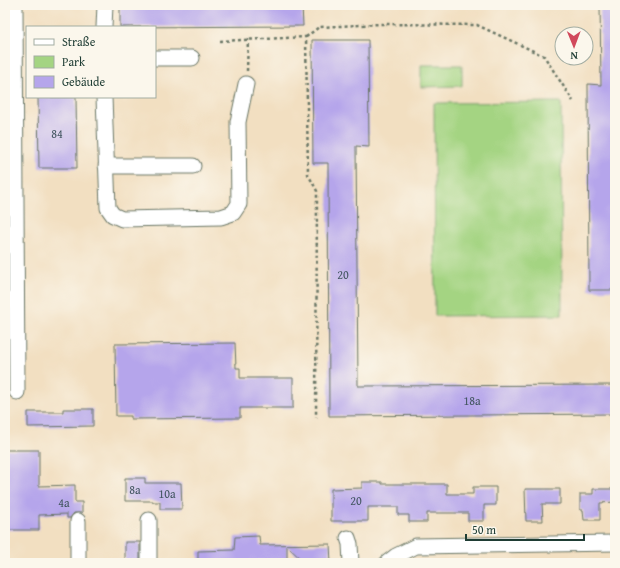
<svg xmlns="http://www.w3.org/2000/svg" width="620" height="568" font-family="'Gentium Book Plus',serif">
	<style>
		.green { fill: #a4d482; stroke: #62885b }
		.building { fill: #b5a5eb }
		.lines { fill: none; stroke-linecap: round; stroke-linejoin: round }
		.minor-casing { stroke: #697665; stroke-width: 17 }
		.path { stroke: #697665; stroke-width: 2.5; stroke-dasharray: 3 3; stroke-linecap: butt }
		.minor { stroke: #fff; stroke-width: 15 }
		.labels { text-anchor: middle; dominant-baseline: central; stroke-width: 3.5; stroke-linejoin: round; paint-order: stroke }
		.number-label { font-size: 12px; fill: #445762 }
	</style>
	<rect width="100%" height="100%" fill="#fbf7ec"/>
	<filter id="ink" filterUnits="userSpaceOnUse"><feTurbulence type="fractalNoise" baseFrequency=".025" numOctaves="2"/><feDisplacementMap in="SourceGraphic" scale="8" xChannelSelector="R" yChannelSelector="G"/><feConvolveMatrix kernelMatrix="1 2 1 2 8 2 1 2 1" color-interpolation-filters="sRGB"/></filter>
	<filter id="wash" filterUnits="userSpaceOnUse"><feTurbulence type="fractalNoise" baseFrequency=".012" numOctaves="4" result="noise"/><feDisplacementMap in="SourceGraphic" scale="16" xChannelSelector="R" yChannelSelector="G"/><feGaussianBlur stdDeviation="0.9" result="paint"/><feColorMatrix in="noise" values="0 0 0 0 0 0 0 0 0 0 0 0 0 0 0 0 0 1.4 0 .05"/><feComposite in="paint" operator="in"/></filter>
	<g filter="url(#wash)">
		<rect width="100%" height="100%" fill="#f2dfc1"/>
		<g class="green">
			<path d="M421,65H462V86L421,87Z"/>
			<path d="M561,102L562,315L435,316L434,103Z"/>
		</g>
		<g id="blocks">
			<g class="building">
				<path d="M120,5H302L303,26L120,27Z"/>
				<path d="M600,5H615V290H589L588,84L601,85Z"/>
				<path d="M312,40H368L369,147L356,146L358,386L615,385V414L329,416L328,163H313Z"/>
				<path d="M38,97H76L77,168H39Z"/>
				<path d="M235,343L236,368H240V378H293V408H240V418L131,419V416H116L115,344Z"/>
				<path d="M63,409H93V426L28,427V412H63Z"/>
				<path d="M5,450H39V486L75,485V502H82V513H74L70,518H67V514L39,515V530H5Z"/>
				<path d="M125,478H145V483H181L182,509H160V502H153V501H125Z"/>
				<path d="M362,482H382V484H447V494H473V487H496V505H484V521H468V513H427V522H409V515H398V507H368V521H331V489L362,488Z"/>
				<path d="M525,489H560V504H542L543,521H526Z"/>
				<path d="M593,489H615V502L600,503V520H584L583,510H580V494H593Z"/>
				<path d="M259,536L260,545L330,544L331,563H305L287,546V563H198V551L234,550L235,537Z"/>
				<rect x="125" y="542" width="15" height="21"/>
			</g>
		</g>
	</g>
	<g filter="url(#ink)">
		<use href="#blocks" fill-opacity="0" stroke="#697665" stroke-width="1"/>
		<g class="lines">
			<defs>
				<g id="minor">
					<path d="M15,5L17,392"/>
					<path d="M104,27L105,5"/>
					<path d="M155,58H192"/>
					<path d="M104,97L108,208L113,215L122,219L221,217L233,213L239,204L238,122L246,84"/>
					<path d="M106,166H193"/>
					<path d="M348,538L350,544L351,563"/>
					<path d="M78,563V521"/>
					<path d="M149,563V520"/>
					<path d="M387,563L396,556L416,546L615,543"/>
				</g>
			</defs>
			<use href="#minor" class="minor-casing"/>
			<g class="path">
				<path d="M306,37L319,27L381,24L477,25L544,56L573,101"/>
				<path d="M220,41L306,37L308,174L317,191L316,418"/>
				<path d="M247,71L248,39"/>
			</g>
			<use href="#minor" class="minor"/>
		</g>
	</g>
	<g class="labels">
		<g class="number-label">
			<text x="57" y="133">84</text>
			<text x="343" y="274">20</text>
			<text x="472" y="400">18a</text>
			<text x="135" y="489">8a</text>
			<text x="167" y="493">10a</text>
			<text x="356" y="500">20</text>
			<text x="64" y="502">4a</text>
		</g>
	</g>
	<rect width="620" height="568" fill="none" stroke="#fbf7ec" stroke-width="20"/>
	<rect x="26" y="26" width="130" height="72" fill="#fbf7ec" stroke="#a3ada2"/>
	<rect x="34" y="39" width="20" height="6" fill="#ffffff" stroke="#a3ada2"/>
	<text x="62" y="46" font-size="12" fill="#1f3d34">Straße</text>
	<rect x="34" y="56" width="20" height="12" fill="#a4d482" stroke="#a3ada2"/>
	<text x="62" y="66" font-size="12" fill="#1f3d34">Park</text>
	<rect x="34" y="76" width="20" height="12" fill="#b5a5eb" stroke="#a3ada2"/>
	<text x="62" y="86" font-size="12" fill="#1f3d34">Gebäude</text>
	<g transform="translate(574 46) rotate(179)"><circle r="19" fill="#fbf7ec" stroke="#a3ada2"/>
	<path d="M0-3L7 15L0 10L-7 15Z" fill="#d1495b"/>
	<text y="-6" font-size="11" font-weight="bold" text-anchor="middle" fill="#1f3d34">N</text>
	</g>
	<path d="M466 534v6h118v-6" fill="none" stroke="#1f3d34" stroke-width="2"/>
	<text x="472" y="534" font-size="12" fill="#1f3d34" stroke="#fbf7ec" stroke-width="3" paint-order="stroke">50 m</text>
</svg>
